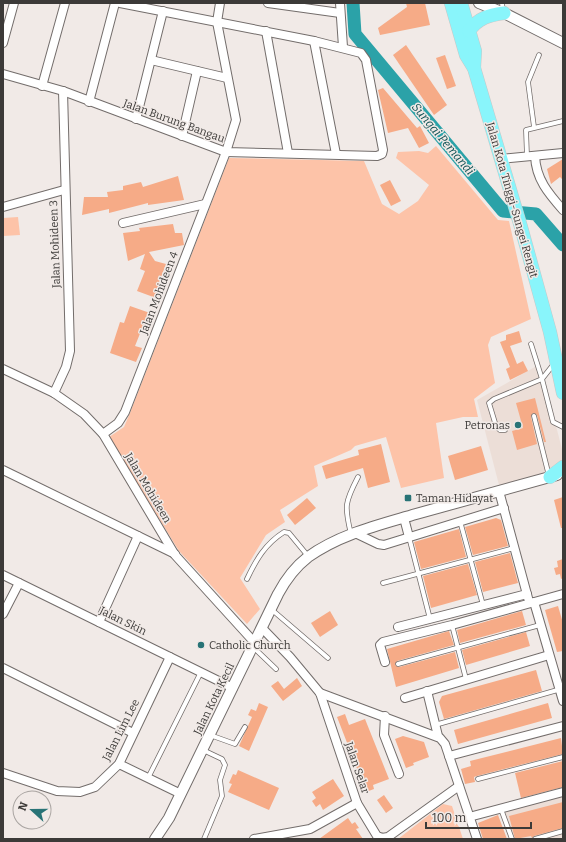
<svg xmlns="http://www.w3.org/2000/svg" width="566" height="842" font-family="Bitter,serif">
	<style>
		.built { fill: #ecded7 }
		.green { fill: #fdc3a8 }
		.lines { fill: none; stroke-linecap: round; stroke-linejoin: round }
		.river { stroke: #2ba2a8; stroke-width: 13 }
		.building { fill: #f6ab87 }
		.service-casing { stroke: #736d6b; stroke-width: 5.5 }
		.minor-casing { stroke: #736d6b; stroke-width: 10 }
		.tertiary-casing { stroke: #736d6b; stroke-width: 12 }
		.primary-casing { stroke: #c8c8c7; stroke-width: 14 }
		.service { stroke: #fff; stroke-width: 4 }
		.minor { stroke: #fff; stroke-width: 8 }
		.tertiary { stroke: #fff; stroke-width: 10 }
		.primary { stroke: #89f5fb; stroke-width: 13 }
		.poi-dot { fill: #287376; stroke: #f1eae7; stroke-width: 1.5 }
		.labels { text-anchor: middle; dominant-baseline: central; stroke-width: 3; stroke-linejoin: round; paint-order: stroke }
		.street-label { font-size: 11px; fill: #3c3a38; stroke: #f1eae7 }
		.poi-label { font-size: 11px; fill: #3c3a38; stroke: #f1eae7; text-anchor: start }
		.water-label { font-size: 12px; font-style: italic; fill: #0f5154; stroke: #f1eae7 }
	</style>
	<rect width="100%" height="100%" fill="#f1eae7"/>
	<g class="built">
		<path d="M540,364L563,453V462L545,473L499,485L477,400Z"/>
		<path d="M563,789V839H511L498,806Z"/>
	</g>
	<g class="green">
		<path d="M436,146L498,220L509,221L531,319L491,337L488,345L495,383L474,399L478,417H463L436,423L444,478L401,488L386,437L355,446L351,450L314,466L318,486L280,510L285,522L266,535L240,578L260,609L247,624L179,551L109,437L124,427L130,413L229,158L364,161L382,204L399,214L418,201L429,185L396,158L398,152L419,151L428,153Z"/>
		<path d="M18,217L20,235L3,236V218Z"/>
		<path d="M443,804L452,806L463,839H398Z"/>
	</g>
	<g class="lines">
		<path class="river" d="M353,3L355,34L503,211L536,214L563,245"/>
	</g>
	<g class="building">
		<path d="M406,3H425L430,25L380,35L378,28L407,7Z"/>
		<path d="M406,45L447,105L434,115L393,55Z"/>
		<path d="M445,55L456,86L447,89L436,58Z"/>
		<path d="M383,88L417,128L420,126L429,143L419,148L408,128L388,133L378,90Z"/>
		<path d="M563,159V180L560,177L551,184L547,169Z"/>
		<path d="M178,176L184,200L148,205V203L109,213V209L82,215L84,197H108L107,192L123,190V186L141,182L143,187Z"/>
		<path d="M390,180L401,201L391,206L380,185Z"/>
		<path d="M173,224L175,233H182L184,245L149,252L155,261L166,264L158,285L161,286L156,298L137,291L145,271L140,269L145,254L128,261L123,233L140,231L139,228Z"/>
		<path d="M130,306L150,313L146,327L143,326L135,346L142,348L136,362L110,353L120,322L124,323Z"/>
		<path d="M519,331L522,342L510,346L517,364L523,361L528,371L510,380L506,369L510,367L500,342L506,340V335Z"/>
		<path d="M535,398L546,442H544L537,415L533,413L531,417L537,444L517,450L512,431L523,428L516,403Z"/>
		<path d="M381,444L390,482L368,488L363,468L326,479L322,466L359,455L358,450Z"/>
		<path d="M481,446L488,470L455,480L448,456Z"/>
		<path d="M563,497V528H561L554,500Z"/>
		<path d="M307,498L316,508L295,525L287,515Z"/>
		<path d="M496,518L501,520L508,546L473,555L465,527Z"/>
		<path d="M459,529L466,557L421,569L414,542Z"/>
		<path d="M510,553L518,583L483,592L475,562Z"/>
		<path d="M563,559V578L561,579L560,574L556,575L554,568L558,567L557,561Z"/>
		<path d="M468,564L477,595L431,608L423,576Z"/>
		<path d="M558,606L563,623V651L557,652L545,610Z"/>
		<path d="M330,611L338,625L320,637L311,623Z"/>
		<path d="M522,611L526,625L460,643L457,630Z"/>
		<path d="M449,631L454,645L397,661L395,665L399,667L455,652L459,668L396,687L387,649Z"/>
		<path d="M526,632L530,646L466,665L462,650Z"/>
		<path d="M536,670L542,691L444,719L439,702L442,696Z"/>
		<path d="M297,678L302,686L283,701L271,686L278,681L284,689Z"/>
		<path d="M259,703L268,707L249,751L239,746L252,717L248,715L251,709L256,711Z"/>
		<path d="M548,703L552,718L458,744L454,730Z"/>
		<path d="M345,714L349,725L365,719L389,779L373,785L374,789L366,792L356,766L354,767L351,759L353,758L337,717Z"/>
		<path d="M403,736L424,742L429,757L413,763L414,765L406,768L395,739Z"/>
		<path d="M561,738L563,754L477,776L474,777L475,782L465,784L461,769L471,766L470,761Z"/>
		<path d="M563,761V787L521,798L515,773Z"/>
		<path d="M238,770L279,788L269,810L228,792L232,784L229,783L233,774L236,775Z"/>
		<path d="M333,779L344,796L323,810L320,804L316,807L312,801L316,798L312,792Z"/>
		<path d="M384,795L393,808L386,813L377,800Z"/>
		<path d="M563,802V828L534,836L532,838L531,836L515,839L509,816Z"/>
		<path d="M498,815L507,839H483L478,823Z"/>
		<path d="M348,818L352,824L355,822L359,828L356,829L363,839H319Z"/>
	</g>
	<g class="lines">
		<defs>
			<g id="service">
				<path d="M502,3L503,11"/>
				<path d="M534,127L528,82L539,55"/>
				<path d="M527,156L526,130L563,121"/>
				<path d="M553,365L542,379L553,422L563,427"/>
				<path d="M534,416L549,476"/>
				<path d="M505,430H500L496,426L489,403L494,399L542,379L531,344"/>
				<path d="M460,521L483,605"/>
				<path d="M351,534C344,506 345,502 358,477"/>
				<path d="M409,537L430,619"/>
				<path d="M247,579C256,560 265,544 284,532L289,533L308,556"/>
				<path d="M383,583L514,548"/>
				<path d="M271,609L328,658"/>
				<path d="M452,625L466,679"/>
				<path d="M253,647L276,669"/>
				<path d="M398,664L540,625"/>
				<path d="M435,725L561,689"/>
				<path d="M210,735L235,744L245,727"/>
				<path d="M203,750L222,759L225,765L220,780L222,796L204,839"/>
				<path d="M148,778L201,672"/>
				<path d="M478,779L563,757"/>
				<path d="M501,809L512,839"/>
				<path d="M535,839L563,831"/>
			</g>
			<g id="minor">
				<path d="M268,3L340,13"/>
				<path d="M340,3L343,47"/>
				<path d="M266,31L288,153"/>
				<path d="M314,41L336,154"/>
				<path d="M3,43L14,3"/>
				<path d="M151,60L227,78"/>
				<path d="M3,74L63,91L226,152L377,156L382,154L383,150L366,60L361,53L314,41L120,3"/>
				<path d="M42,86L65,3"/>
				<path d="M89,102L115,3"/>
				<path d="M136,119L163,11"/>
				<path d="M182,136L197,71"/>
				<path d="M535,156C536,179 548,193 563,210"/>
				<path d="M501,159L563,153"/>
				<path d="M3,207L64,190"/>
				<path d="M123,223L205,204"/>
				<path d="M3,369L54,393L84,414L103,434L175,555L255,643"/>
				<path d="M54,393L66,367L70,351L63,91"/>
				<path d="M103,434L118,423L125,412L226,152L236,120L217,22L220,3"/>
				<path d="M3,470L175,554"/>
				<path d="M499,491L528,598"/>
				<path d="M404,518L409,537"/>
				<path d="M355,533L378,544L384,545L504,508"/>
				<path d="M3,575L233,688"/>
				<path d="M534,602L563,701"/>
				<path d="M3,614L19,583"/>
				<path d="M99,622L138,536"/>
				<path d="M398,627L527,594"/>
				<path d="M262,628L290,657L320,693L357,803L377,836L382,838L388,837L459,786"/>
				<path d="M385,662L380,645L383,642L452,625L563,594"/>
				<path d="M3,668L133,733"/>
				<path d="M427,691L438,736"/>
				<path d="M320,693L440,738L445,744L477,839"/>
				<path d="M405,698L549,655"/>
				<path d="M385,716L384,735L399,774"/>
				<path d="M449,756L563,726"/>
				<path d="M119,764L181,794"/>
				<path d="M3,773L57,791L80,792L95,787L119,764L170,657"/>
				<path d="M469,817L563,792"/>
				<path d="M254,839L310,829L357,803"/>
			</g>
			<g id="tertiary">
				<path d="M479,3L504,13L563,43"/>
				<path d="M155,839L169,818L278,594C286,579 295,567 308,557C340,534 379,525 416,514C463,501 510,488 557,475"/>
			</g>
			<g id="primary">
				<path d="M451,3L466,55L474,68L521,227L550,332L563,393"/>
				<path d="M461,3L475,51L474,68"/>
				<path d="M469,31C478,18 489,15 504,13"/>
				<path d="M550,477L563,467"/>
			</g>
		</defs>
		<use href="#service" class="service-casing"/>
		<use href="#minor" class="minor-casing"/>
		<use href="#tertiary" class="tertiary-casing"/>
		<use href="#primary" class="primary-casing"/>
		<use href="#service" class="service"/>
		<use href="#minor" class="minor"/>
		<use href="#tertiary" class="tertiary"/>
		<use href="#primary" class="primary"/>
	</g>
	<g class="poi-dot">
		<circle cx="518" cy="425" r="4"/>
		<rect x="404" y="494" width="8" height="8" rx="2"/>
		<circle cx="201" cy="645" r="4"/>
	</g>
	<g class="labels">
		<g class="street-label">
			<text transform="translate(174 121) rotate(20)">Jalan Burung Bangau</text>
			<text transform="translate(512 200) rotate(74)">Jalan Kota Tinggi-Sungei Rengit</text>
			<text transform="translate(55 244) rotate(-92)">Jalan Mohideen 3</text>
			<text transform="translate(159 293) rotate(-69)">Jalan Mohideen 4</text>
			<text transform="translate(148 488) rotate(59)">Jalan Mohideen</text>
			<text transform="translate(123 621) rotate(26)">Jalan Skin</text>
			<text transform="translate(214 699) rotate(-64)">Jalan Kota Kecil</text>
			<text transform="translate(121 730) rotate(-63)">Jalan Lim Lee</text>
			<text transform="translate(357 768) rotate(71)">Jalan Selar</text>
		</g>
		<g class="poi-label">
			<text x="510" y="425" text-anchor="end">Petronas</text>
			<text x="416" y="498">Taman Hidayat</text>
			<text x="209" y="645">Catholic Church</text>
		</g>
		<g class="water-label">
			<text transform="translate(443 139) rotate(50)">Sungai Pemandi</text>
		</g>
	</g>
	<rect width="566" height="842" fill="none" stroke="#3c3a38" stroke-width="8"/>
	<g transform="translate(32 810) rotate(291)"><circle r="19" fill="#f1eae7" stroke="#a9a4a1"/>
	<path d="M0-3L7 15L0 10L-7 15Z" fill="#287376"/>
	<text y="-6" font-size="11" font-weight="bold" text-anchor="middle" fill="#3c3a38">N</text>
	</g>
	<path d="M426 822v6h105v-6" fill="none" stroke="#3c3a38" stroke-width="2"/>
	<text x="432" y="822" font-size="12" fill="#3c3a38" stroke="#f1eae7" stroke-width="3" paint-order="stroke">100 m</text>
</svg>
